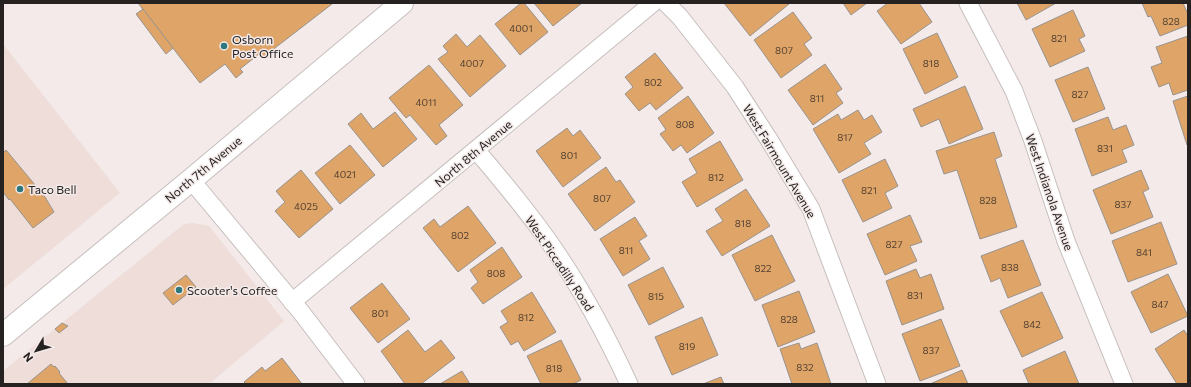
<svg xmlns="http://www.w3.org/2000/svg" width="1191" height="387" font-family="Commissioner,sans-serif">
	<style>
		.built { fill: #eeddd9 }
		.building { fill: #dfa467; stroke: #98938e }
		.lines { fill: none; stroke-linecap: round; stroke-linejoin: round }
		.minor-casing { stroke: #c7bfbd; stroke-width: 19 }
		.secondary-casing { stroke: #c7bfbd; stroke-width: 24 }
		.minor { stroke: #fff; stroke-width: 17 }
		.secondary { stroke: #fff; stroke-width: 22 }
		.poi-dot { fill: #2e777c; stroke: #f3eae9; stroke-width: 1.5 }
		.labels { text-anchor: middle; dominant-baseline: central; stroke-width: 3; stroke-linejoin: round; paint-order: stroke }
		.number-label { font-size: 10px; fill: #544232 }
		.poi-label { font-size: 12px; fill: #252221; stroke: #f3eae9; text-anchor: start }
		.street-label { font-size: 12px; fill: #252221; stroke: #f3eae9 }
	</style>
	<rect width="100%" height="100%" fill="#f3eae9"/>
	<g class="built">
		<path d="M3,44L120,193L3,289Z"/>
		<path d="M194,223L209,226L284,321L209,384H3V371L184,224Z"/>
	</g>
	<g class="building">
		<path d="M138,3H331L332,4L262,58L259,54L240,69L243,72L236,78L225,64L200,83Z"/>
		<path d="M521,3H524L548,32L520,55L495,24Z"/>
		<path d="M534,3H582L553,26Z"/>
		<path d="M724,3H788L789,4L750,36Z"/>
		<path d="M843,3H867L851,15Z"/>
		<path d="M888,3H919L932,22L901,44L877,11Z"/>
		<path d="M1017,3H1056L1026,20Z"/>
		<path d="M1142,3H1183L1188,14V25L1160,36L1151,16L1148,17Z"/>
		<path d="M143,9L173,48L166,54L136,14Z"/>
		<path d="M1073,10L1085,36L1079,39L1085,51L1050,67L1032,29Z"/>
		<path d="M793,12L812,38L804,44L812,55L781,78L754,40Z"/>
		<path d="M937,33L958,77L925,94L903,49Z"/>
		<path d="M456,34L467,47L480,35L506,66L470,97L438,59L448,52L443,46Z"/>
		<path d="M1188,36V90L1173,95L1169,83L1159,87L1151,67L1162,63L1156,47Z"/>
		<path d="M655,53L683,88L656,110L650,103L639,111L625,94L633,87L625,77Z"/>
		<path d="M825,64L842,89L836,93L843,103L813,125L788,90Z"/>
		<path d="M429,65L463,105L439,125L447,136L436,145L410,115L406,118L389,98Z"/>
		<path d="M1088,67L1105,109L1073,122L1055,80Z"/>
		<path d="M965,86L983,129L949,144L939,119L921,127L913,109Z"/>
		<path d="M688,96L714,133L687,153L681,145L673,151L660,134L666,130L658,118Z"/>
		<path d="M1188,96V145H1187L1173,101Z"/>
		<path d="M858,110L864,120L872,115L882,132L864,143L871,154L839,173L813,129L838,114L841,120Z"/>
		<path d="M395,112L417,139L383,167L348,124L361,113L373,129Z"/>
		<path d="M1108,117L1113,130L1126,125L1134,145L1122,150L1127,162L1092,176L1075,129Z"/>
		<path d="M567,128L573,136L580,130L601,158L563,187L536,151Z"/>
		<path d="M994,132L1002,156L995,159L1017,227L980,239L957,170L944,174L936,151Z"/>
		<path d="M720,141L743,180L697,207L682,182L697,173L689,159Z"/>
		<path d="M350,145L375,175L340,204L315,173Z"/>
		<path d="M6,150L45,197L54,212L33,228L10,199L9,200L3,192V153Z"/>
		<path d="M885,159L898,186L885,193L892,208L863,222L842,180Z"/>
		<path d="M606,167L616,182L620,180L635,202L595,231L568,194Z"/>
		<path d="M301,170L333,209L299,238L275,211L285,202L276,191Z"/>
		<path d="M1141,170L1149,189L1143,192L1153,217L1111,234L1093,190Z"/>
		<path d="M746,189L770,226L722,256L706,231L723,221L715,209Z"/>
		<path d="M468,206L496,243L458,272L423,228L434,219L440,227Z"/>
		<path d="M910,215L922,242L910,246L917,261L885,275L867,234Z"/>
		<path d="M635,217L647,236L639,241L650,259L623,276L600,239Z"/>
		<path d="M1161,222L1177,264L1128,282L1112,241Z"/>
		<path d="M772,235L795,281L755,301L732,255Z"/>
		<path d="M1023,240L1041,285L1008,298L1000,278L991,282L981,256Z"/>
		<path d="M502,247L522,277L483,304L471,288L478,282L470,270Z"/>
		<path d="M663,267L684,307L649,325L628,285Z"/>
		<path d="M916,269L920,278L931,274L944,309L902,325L886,281Z"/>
		<path d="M1168,274L1188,316L1151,333L1131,292Z"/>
		<path d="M186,275L196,287L173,305L163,293Z"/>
		<path d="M382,283L410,319L378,343L350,308Z"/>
		<path d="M799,291L815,332L778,347L762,305Z"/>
		<path d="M532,292L556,332L524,351L518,341L511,345L500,327L508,322L501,311Z"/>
		<path d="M1042,292L1063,338L1022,357L1000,311Z"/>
		<path d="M702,317L718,355L672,375L655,337Z"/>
		<path d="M941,319L960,366L920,381L902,334Z"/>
		<path d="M62,323L68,326L59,333L55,329Z"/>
		<path d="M408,330L425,352L441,340L455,358L421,384H405L381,351Z"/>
		<path d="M1184,330L1188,336V384H1177L1155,349Z"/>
		<path d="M561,340L581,380L573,384H541L527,356Z"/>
		<path d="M799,343L801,349L817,343L831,384H792L780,349Z"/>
		<path d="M1065,351L1079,384H1029L1023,370Z"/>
		<path d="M282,358L302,384H246L244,382L262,367L265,371Z"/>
		<path d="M51,364L54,367L55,366L60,372L59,373L68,384H27Z"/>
		<path d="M962,370L968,384H930Z"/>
		<path d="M462,371L470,384H440Z"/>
		<path d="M721,377L724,384H703Z"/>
	</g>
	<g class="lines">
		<defs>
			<g id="minor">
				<path d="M666,3L680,17L735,87L768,138L811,209L877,384"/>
				<path d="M968,3L1014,91L1033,141L1066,241L1124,384"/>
				<path d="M476,150C500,178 523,206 545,236C578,282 605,332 629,384"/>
				<path d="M191,180L301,312L356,384"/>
				<path d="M292,302L653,3"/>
			</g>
			<path id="secondary" d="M3,335L191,180L402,3"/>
		</defs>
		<use href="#minor" class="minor-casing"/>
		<use href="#secondary" class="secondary-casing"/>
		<use href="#minor" class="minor"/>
		<use href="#secondary" class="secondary"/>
	</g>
	<g class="poi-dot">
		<circle cx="224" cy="46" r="4"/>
		<circle cx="20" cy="189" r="4"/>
		<circle cx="179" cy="290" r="4"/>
	</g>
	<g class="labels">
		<g class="number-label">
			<text x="1171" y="21">828</text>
			<text x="521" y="28">4001</text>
			<text x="1059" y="38">821</text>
			<text x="784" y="50">807</text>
			<text x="472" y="63">4007</text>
			<text x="931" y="63">818</text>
			<text x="653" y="82">802</text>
			<text x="1080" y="94">827</text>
			<text x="817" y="98">811</text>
			<text x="426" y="102">4011</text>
			<text x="685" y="124">808</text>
			<text x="845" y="137">817</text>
			<text x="1105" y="148">831</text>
			<text x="569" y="155">801</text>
			<text x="345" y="174">4021</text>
			<text x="716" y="177">812</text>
			<text x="869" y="190">821</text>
			<text x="602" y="198">807</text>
			<text x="988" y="200">828</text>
			<text x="1123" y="204">837</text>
			<text x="306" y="206">4025</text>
			<text x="743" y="223">818</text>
			<text x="460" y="235">802</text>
			<text x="894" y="244">827</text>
			<text x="626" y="250">811</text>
			<text x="1144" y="252">841</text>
			<text x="1010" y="267">838</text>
			<text x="763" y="268">822</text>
			<text x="496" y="273">808</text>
			<text x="915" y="295">831</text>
			<text x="656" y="296">815</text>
			<text x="1160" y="304">847</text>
			<text x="380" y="313">801</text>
			<text x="526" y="317">812</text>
			<text x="789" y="319">828</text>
			<text x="1032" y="324">842</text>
			<text x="687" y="346">819</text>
			<text x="931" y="350">837</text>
			<text x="805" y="367">832</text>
			<text x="554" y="368">818</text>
		</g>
		<g class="poi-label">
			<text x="232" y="39">Osborn<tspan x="232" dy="14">Post Office</tspan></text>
			<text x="28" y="189">Taco Bell</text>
			<text x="187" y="290">Scooter's Coffee</text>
		</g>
		<g class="street-label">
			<text transform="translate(473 153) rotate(-40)">North 8th Avenue</text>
			<text transform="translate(780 161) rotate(59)">West Fairmount Avenue</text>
			<text transform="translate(203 169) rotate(-40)">North 7th Avenue</text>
			<text transform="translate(1050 192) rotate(71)">West Indianola Avenue</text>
			<text transform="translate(560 263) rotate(56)">West Piccadilly Road</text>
		</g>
	</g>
	<rect width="1191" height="387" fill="none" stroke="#252221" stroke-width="8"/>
	<g transform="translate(36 351) rotate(232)" stroke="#f3eae9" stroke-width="3" paint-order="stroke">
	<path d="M0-3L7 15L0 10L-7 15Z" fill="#252221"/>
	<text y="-6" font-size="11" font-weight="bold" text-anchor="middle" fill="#252221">N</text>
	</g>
</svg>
